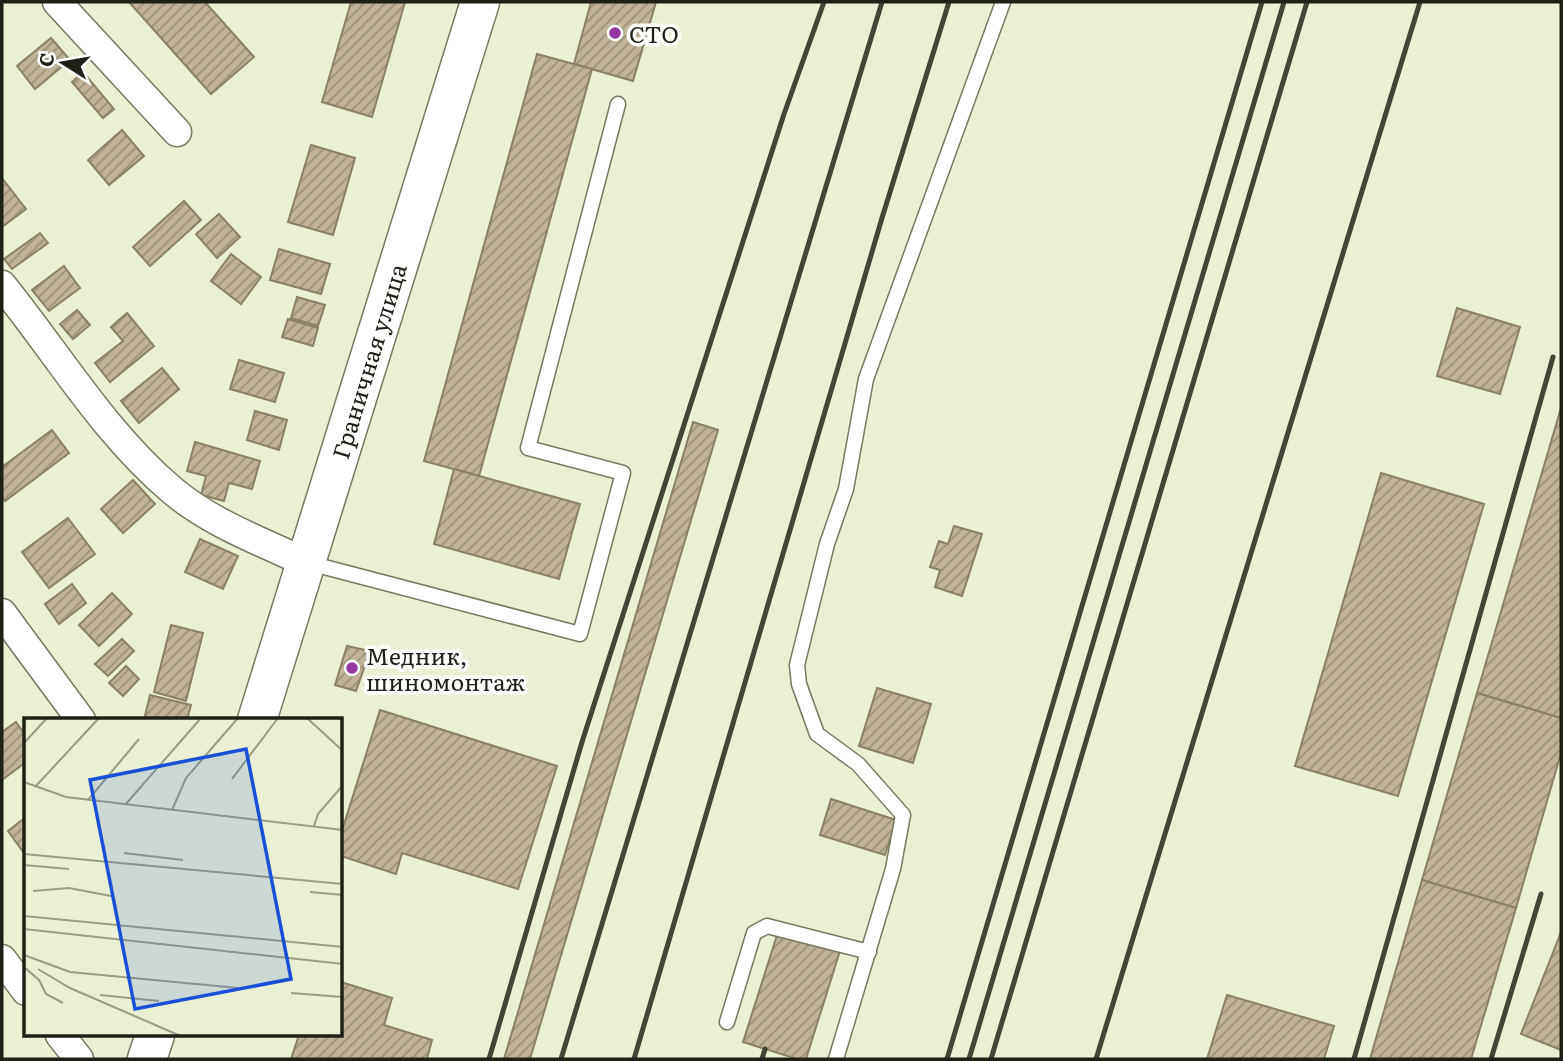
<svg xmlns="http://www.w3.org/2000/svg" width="1563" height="1061" font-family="Literata,serif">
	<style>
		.building { fill: url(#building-hatch); stroke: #8c8068; stroke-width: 2 }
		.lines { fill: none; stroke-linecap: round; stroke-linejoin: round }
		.service-casing { stroke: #767a61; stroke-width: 17 }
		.minor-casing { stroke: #767a61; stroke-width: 31 }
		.secondary-casing { stroke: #767a61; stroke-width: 41 }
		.service { stroke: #fff; stroke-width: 14 }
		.minor { stroke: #fff; stroke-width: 28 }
		.secondary { stroke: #fff; stroke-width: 38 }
		.rail { stroke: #434538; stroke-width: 5 }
		.poi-dot { fill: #95369f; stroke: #fff; stroke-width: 2.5 }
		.labels { text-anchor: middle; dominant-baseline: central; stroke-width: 7; stroke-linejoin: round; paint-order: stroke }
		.poi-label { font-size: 23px; fill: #1f2016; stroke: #fff; text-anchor: start }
		.street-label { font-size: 23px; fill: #1f2016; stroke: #fff }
		.inset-road { fill: none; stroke: #999d87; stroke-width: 2 }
		.view { fill: #1d4ed8; fill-opacity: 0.15; stroke: #1d4ed8; stroke-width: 3.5 }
		.inset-edge { fill: none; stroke: #1f2016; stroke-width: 3.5 }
	</style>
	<defs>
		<pattern id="building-hatch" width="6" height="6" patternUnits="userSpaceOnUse" patternTransform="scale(1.75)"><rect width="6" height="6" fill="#c0b399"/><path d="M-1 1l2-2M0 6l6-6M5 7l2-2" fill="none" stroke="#9b917c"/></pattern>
	</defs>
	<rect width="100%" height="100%" fill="#eaf0d3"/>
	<g class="building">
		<path d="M129,2H205L254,57L211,94Z"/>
		<path d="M351,2H405L372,117L322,102Z"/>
		<path d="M591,2H656L633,81L574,64Z"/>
		<path d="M51,38L70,60L35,89L17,66Z"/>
		<path d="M537,54L592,69L479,476L424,461Z"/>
		<path d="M83,72L114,109L103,118L72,82Z"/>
		<path d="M122,130L144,156L109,185L88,160Z"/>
		<path d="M311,145L355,158L333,235L288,222Z"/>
		<path d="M2,178L26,209L2,227Z"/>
		<path d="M184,201L201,220L150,266L133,247Z"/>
		<path d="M219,214L240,237L217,258L196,234Z"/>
		<path d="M40,233L48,243L12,269L4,259Z"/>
		<path d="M279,249L330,264L321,294L270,280Z"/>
		<path d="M231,254L261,277L241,304L211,281Z"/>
		<path d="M64,266L80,288L49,311L32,290Z"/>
		<path d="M297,297L325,305L318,326L291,318Z"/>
		<path d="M1457,308L1520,327L1500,394L1437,376Z"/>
		<path d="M77,310L90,325L73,339L60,324Z"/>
		<path d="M127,313L154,346L110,382L95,363L123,341L111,327Z"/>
		<path d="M288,319L318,328L313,346L282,337Z"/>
		<path d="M239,360L284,373L275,402L230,389Z"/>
		<path d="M162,368L179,389L139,423L121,401Z"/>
		<path d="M1561,408V718L1477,693Z"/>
		<path d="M255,411L287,420L279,450L247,440Z"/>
		<path d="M693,422L718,430L530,1059H504Z"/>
		<path d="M52,430L69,453L5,501L2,497V467Z"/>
		<path d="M195,442L260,461L252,489L229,483L224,501L201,495L206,476L187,471Z"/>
		<path d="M454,469L580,504L559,579L434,544Z"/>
		<path d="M1381,473L1484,504L1398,796L1295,766Z"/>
		<path d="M133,480L155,504L123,533L101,509Z"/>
		<path d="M68,518L95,554L49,588L22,552Z"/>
		<path d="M954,526L982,534L962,596L935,587L940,570L930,567L939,541L948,544Z"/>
		<path d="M200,539L238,556L223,589L185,572Z"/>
		<path d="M72,584L86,603L59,624L45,604Z"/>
		<path d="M112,593L132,614L99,646L79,625Z"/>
		<path d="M171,625L203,633L186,701L154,692Z"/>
		<path d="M122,639L134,651L108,676L95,664Z"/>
		<path d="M347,646L370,651L356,691L335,685Z"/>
		<path d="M126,666L139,679L123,696L109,683Z"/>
		<path d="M877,688L931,704L913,763L859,746Z"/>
		<path d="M1477,693L1561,718V753L1516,908L1422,880Z"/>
		<path d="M150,695L191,705L187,720H144Z"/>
		<path d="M380,710L557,766L518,889L402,853L396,874L341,856V834Z"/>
		<path d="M16,722L26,736V762L2,780V732Z"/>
		<path d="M831,799L896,820L885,855L820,835Z"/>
		<path d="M26,817V856L8,831Z"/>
		<path d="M1422,880L1516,908L1471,1059H1370Z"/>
		<path d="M778,932L840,951L806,1059H797L743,1042Z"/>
		<path d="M1561,932V1050L1521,1034Z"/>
		<path d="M341,982L392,998L384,1025L432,1040L427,1059H291L299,1035H341Z"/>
		<path d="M1227,995L1334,1026L1324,1059H1207Z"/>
	</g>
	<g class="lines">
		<defs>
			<g id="service">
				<path d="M309,563L580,634L623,473L528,448L618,104"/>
				<path d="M727,1022L754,933L767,926L869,952"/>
				<path d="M836,1059L893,869L903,815L858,764L817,734L799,684L797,665L827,544L846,489L866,379L1003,2"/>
			</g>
			<g id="minor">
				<path d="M57,2L177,132"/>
				<path d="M2,285C58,354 104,433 173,491C211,523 260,541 305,562"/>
				<path d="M2,613L81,720"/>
				<path d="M2,959L26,991"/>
				<path d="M60,1035L79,1059"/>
			</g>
			<g id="secondary">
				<path d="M257,720L480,2"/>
				<path d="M147,1059L155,1035"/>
			</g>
		</defs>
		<use href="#service" class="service-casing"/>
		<use href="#minor" class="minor-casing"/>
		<use href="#secondary" class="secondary-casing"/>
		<use href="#service" class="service"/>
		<use href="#minor" class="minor"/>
		<use href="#secondary" class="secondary"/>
		<g class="rail">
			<path d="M489,1059L582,742L784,114L824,2"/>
			<path d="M561,1059L882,2"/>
			<path d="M634,1059L882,218L949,2"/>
			<path d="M762,1059L765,1049"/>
			<path d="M947,1059L1262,2"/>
			<path d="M969,1059L1284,2"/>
			<path d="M991,1059L1307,2"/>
			<path d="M1096,1059L1420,2"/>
			<path d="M1354,1059L1553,357"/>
			<path d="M1491,1059L1541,894"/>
		</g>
	</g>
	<g class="poi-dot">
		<circle cx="615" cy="33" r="7"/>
		<circle cx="352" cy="668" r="7"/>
	</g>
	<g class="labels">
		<g class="poi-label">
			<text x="629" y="33">СТО</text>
			<text x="366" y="655">Медник,<tspan x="366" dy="26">шиномонтаж</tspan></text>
		</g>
		<g class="street-label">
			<text transform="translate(368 361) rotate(-73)">Граничная улица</text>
		</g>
	</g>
	<g transform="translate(24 718)">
		<rect width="318" height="318" fill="#eaf0d3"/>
		<path class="inset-road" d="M283,0L319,33M0,25L23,0M208,61L254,0M0,64L42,79L319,112M11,69L75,0M64,82L115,21M101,87L177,0M148,92L162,60L214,0M290,108L294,96L319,67M100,135L159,142M0,136L319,166M0,147L45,151M9,173L45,170L87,178M286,174L319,177M0,198L319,229M0,211L319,246M0,237L46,254L214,270M0,249L15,262L22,276L39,285M14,251L46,270L159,319M267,275L319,279M76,277L135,283"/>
		<path class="view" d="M222,31L267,261L111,291L66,62Z"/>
		<rect width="318" height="318" class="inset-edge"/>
	</g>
	<rect width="1563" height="1061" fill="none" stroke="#1f2016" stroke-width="7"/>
	<g transform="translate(63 63) rotate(281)" stroke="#ffffff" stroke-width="5" paint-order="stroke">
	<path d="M0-5L12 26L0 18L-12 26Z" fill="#1f2016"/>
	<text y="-10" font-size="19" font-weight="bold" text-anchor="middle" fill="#1f2016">С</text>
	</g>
</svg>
